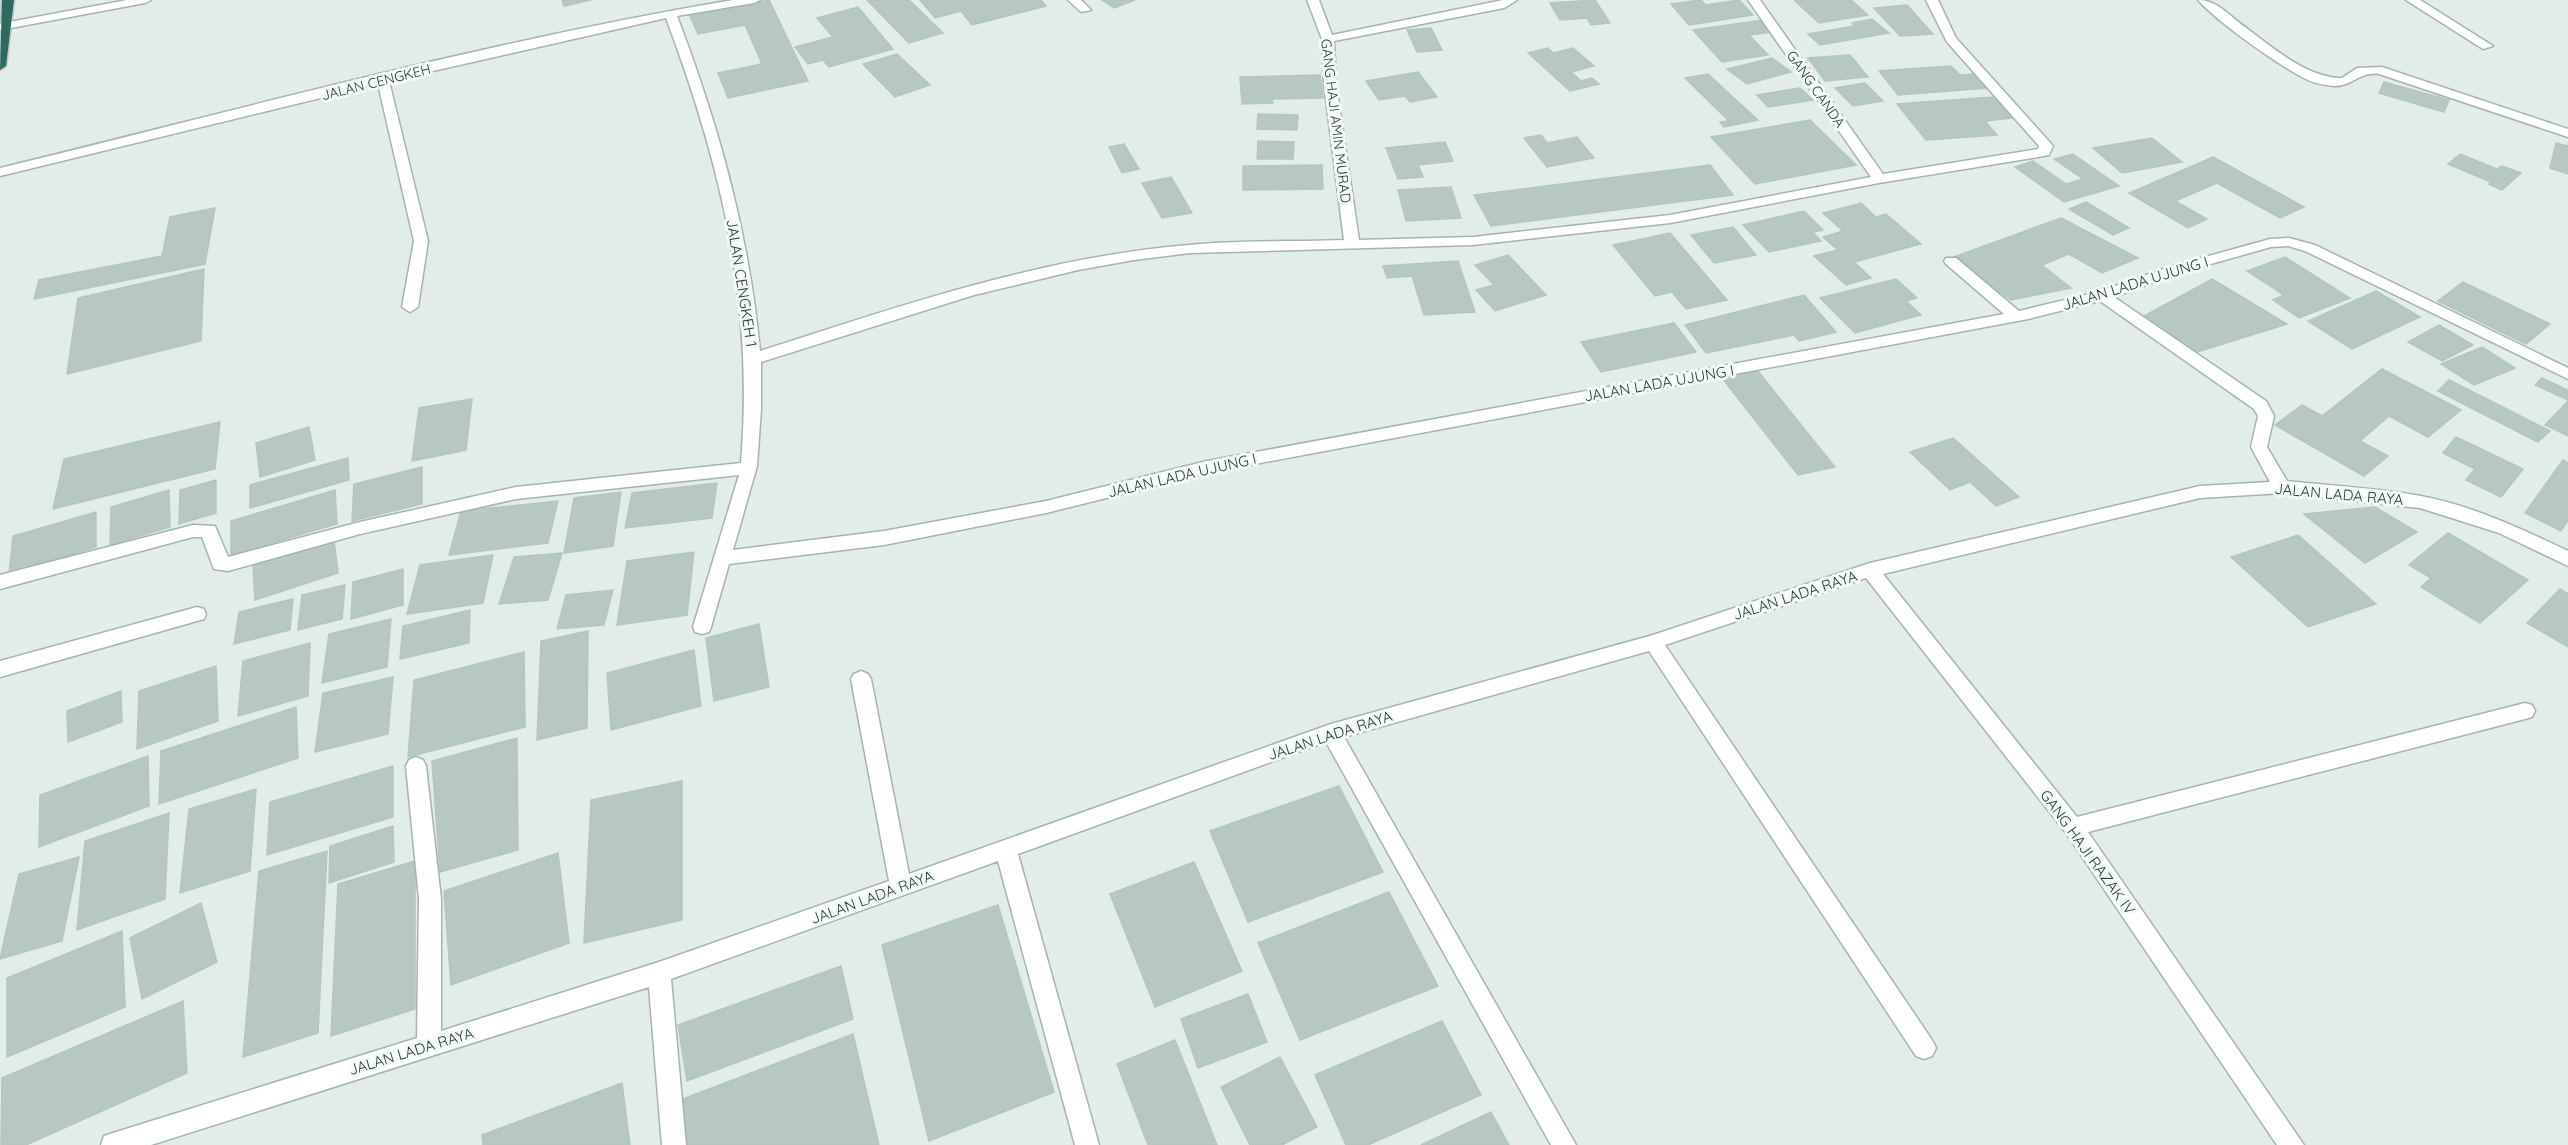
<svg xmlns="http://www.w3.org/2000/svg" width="2568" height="1145" font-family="Quicksand,sans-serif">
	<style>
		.building { fill: #b7c7c2; stroke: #b4c6c0; stroke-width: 1.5 }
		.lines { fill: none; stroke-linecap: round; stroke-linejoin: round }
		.lane-casing { stroke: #a5b4b0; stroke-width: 3 }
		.street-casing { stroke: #a5b4b0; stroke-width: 3 }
		.highway-casing { stroke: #c1c9c7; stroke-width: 3 }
		.lane { fill: #fff; fill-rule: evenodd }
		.street { fill: #fff; fill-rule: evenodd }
		.highway { fill: #2e6962; fill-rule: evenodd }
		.labels { text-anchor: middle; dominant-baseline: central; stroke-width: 6; stroke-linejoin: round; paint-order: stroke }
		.far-street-label { font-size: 14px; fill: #223d38; stroke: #f3f9f6 }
		.street-label { font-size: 15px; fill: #223d38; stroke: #f3f9f6 }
	</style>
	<rect width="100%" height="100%" fill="#e2ece8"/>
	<g class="building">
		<path d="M562,0H591L564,6Z"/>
		<path d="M769,0L808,81L728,98L718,73L762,64L745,25L698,34L690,16Z"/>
		<path d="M867,0H909L943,33L909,43Z"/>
		<path d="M920,0H1041L1046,6L972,25L961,11L935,18Z"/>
		<path d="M1102,0H1135L1114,8Z"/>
		<path d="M1595,0L1610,23L1591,25L1587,18L1560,20L1550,3Z"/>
		<path d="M1701,0L1706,5L1739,0L1753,15L1689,25L1671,4Z"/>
		<path d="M1794,0H1851L1868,15L1819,23Z"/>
		<path d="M1907,5L1933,34L1900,36L1874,8Z"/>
		<path d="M858,7L893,49L829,67L823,60L808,64L795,47L833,37L817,18Z"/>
		<path d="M1872,19L1889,33L1820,45L1808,34L1855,26L1852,23Z"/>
		<path d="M1763,20L1774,32L1749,35L1768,55L1722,62L1693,30Z"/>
		<path d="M1431,28L1442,50L1417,52L1407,30Z"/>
		<path d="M1548,48L1553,53L1573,48L1594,66L1571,72L1581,81L1592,78L1599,84L1570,91L1528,53Z"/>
		<path d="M897,54L930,85L895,97L863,64Z"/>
		<path d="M1850,55L1868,77L1825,81L1808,58Z"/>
		<path d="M1772,58L1791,72L1747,84L1727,69Z"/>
		<path d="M1951,66L1960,75L1974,74L1987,88L1898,95L1879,71Z"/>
		<path d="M1418,72L1437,97L1410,102L1405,96L1379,100L1366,81Z"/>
		<path d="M1708,74L1748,111L1758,120L1724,127L1720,122L1729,121L1685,78Z"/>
		<path d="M1320,75L1323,98L1272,99L1273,103L1242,104L1240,77Z"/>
		<path d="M2384,82L2449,100L2444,112L2379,93Z"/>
		<path d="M1865,83L1883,101L1853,106L1835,88Z"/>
		<path d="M1800,88L1813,100L1768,107L1757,95Z"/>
		<path d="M1994,97L2013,118L1985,121L1997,135L1926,140L1897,104Z"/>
		<path d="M1258,114L1298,115L1297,130L1257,129Z"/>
		<path d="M1810,120L1856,165L1755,184L1711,137Z"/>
		<path d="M1541,135L1547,143L1577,137L1594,158L1547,167L1524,138Z"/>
		<path d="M2152,138L2182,162L2122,173L2093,148Z"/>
		<path d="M1258,141L1294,142L1293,159H1257Z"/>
		<path d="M1445,142L1453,161L1418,165L1423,177L1398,179L1386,148Z"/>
		<path d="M2556,143L2568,146V174L2550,168Z"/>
		<path d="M1124,144L1139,169L1122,173L1109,147Z"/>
		<path d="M2073,154L2119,186L2064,202L2015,167L2033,161L2066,184L2083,179L2054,159Z"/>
		<path d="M2460,154L2497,169L2502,166L2521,173L2502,190L2489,184L2491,182L2448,164Z"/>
		<path d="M2213,157L2304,207L2280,218L2217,183L2175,201L2207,219L2188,228L2129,193Z"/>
		<path d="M1322,165L1323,189L1243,190V166Z"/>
		<path d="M1710,165L1733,195L1491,226L1474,195Z"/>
		<path d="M1171,177L1192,213L1162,218L1142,183Z"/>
		<path d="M1451,187L1461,218L1406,221L1398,190Z"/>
		<path d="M2086,202L2129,228L2113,235L2069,209Z"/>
		<path d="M1861,203L1876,217L1886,214L1921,244L1854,262L1871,278L1846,285L1814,256L1838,250L1823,237L1843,231L1823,213Z"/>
		<path d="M215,208L205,264L34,299L39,280L162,256L170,217Z"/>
		<path d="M1804,211L1823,230L1813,232L1821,241L1769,252L1743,225Z"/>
		<path d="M2061,218L2138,258L2102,273L2069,254L2042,265L2071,288L2011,300L1951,258Z"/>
		<path d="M1733,227L1756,255L1714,263L1691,235Z"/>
		<path d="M1670,233L1727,300L1686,309L1672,292L1655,296L1613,245Z"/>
		<path d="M1508,255L1546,295L1495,311L1476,290L1494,285L1475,265Z"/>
		<path d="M2285,257L2350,298L2299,318L2273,300L2284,295L2247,271Z"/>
		<path d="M1458,261L1475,312L1424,315L1412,276L1387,278L1383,266Z"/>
		<path d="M204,269L201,341L67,374L78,298Z"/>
		<path d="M1896,279L1917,298L1906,301L1921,315L1855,333L1820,298Z"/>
		<path d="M2212,279L2287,324L2191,354L2142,317Z"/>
		<path d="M2463,282L2550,324L2526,344L2438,301Z"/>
		<path d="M2376,291L2420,317L2352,349L2308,321Z"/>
		<path d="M1804,295L1836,332L1799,341L1794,335L1706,353L1685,325Z"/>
		<path d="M1674,323L1696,352L1601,372L1581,342Z"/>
		<path d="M2439,325L2473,345L2442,361L2408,342Z"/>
		<path d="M2482,347L2515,368L2474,385L2441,364Z"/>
		<path d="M2382,369L2461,410L2428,437L2389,416L2360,441L2388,456L2364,476L2275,425L2302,405L2322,416Z"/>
		<path d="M1757,370L1835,467L1798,475L1722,378Z"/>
		<path d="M2542,378L2568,390V400L2535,385Z"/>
		<path d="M2449,380L2550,431L2538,442L2438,391Z"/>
		<path d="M472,399L466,450L412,461L419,408Z"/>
		<path d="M2568,401V436L2545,425Z"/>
		<path d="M220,422L215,469L53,509L64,459Z"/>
		<path d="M309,427L315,460L260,477L256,443Z"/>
		<path d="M2456,437L2523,469L2501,497L2466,480L2475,469L2443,453Z"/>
		<path d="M1953,438L2019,497L1996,506L1970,482L1950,490L1910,452Z"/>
		<path d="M348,458L349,480L250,508V485Z"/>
		<path d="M2563,460L2568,463V520L2561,531L2525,513Z"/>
		<path d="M422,467V504L352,521L354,484Z"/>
		<path d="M216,480V513L179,524L180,490Z"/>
		<path d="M717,483L712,518L625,528L632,493Z"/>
		<path d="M169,490L170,527L110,545L111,507Z"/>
		<path d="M335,490L337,524L231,555V521Z"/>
		<path d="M621,492L613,546L564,553L574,498Z"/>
		<path d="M558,501L548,543L449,555L461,511Z"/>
		<path d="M2375,507L2417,532L2365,563L2304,514Z"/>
		<path d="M96,512V547L9,574L13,536Z"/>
		<path d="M2448,533L2528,580L2480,623L2421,587L2431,578L2409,565Z"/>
		<path d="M2298,535L2376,604L2308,627L2231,557Z"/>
		<path d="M334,540L338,573L255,600L253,565Z"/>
		<path d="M694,552L687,615L617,625L627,561Z"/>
		<path d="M562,553L548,600L499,604L514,557Z"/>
		<path d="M493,555L483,603L407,614L420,565Z"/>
		<path d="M403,569V605L351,619L353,582Z"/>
		<path d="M345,585L342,619L298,630L302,595Z"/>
		<path d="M2560,589L2568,594V647L2527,623Z"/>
		<path d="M613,590L604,625L557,629L566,595Z"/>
		<path d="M293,599L290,630L234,644L239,612Z"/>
		<path d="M470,610L469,643L400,659L403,626Z"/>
		<path d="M391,619L387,667L322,683L329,634Z"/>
		<path d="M759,624L769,687L714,701L706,638Z"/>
		<path d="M588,631L587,728L537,740L541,641Z"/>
		<path d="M310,643L308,696L238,716L243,661Z"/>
		<path d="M694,650L701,706L611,730L607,673Z"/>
		<path d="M524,652L525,727L408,757L414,680Z"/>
		<path d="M216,666L218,721L137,749L139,691Z"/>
		<path d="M393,677L388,734L315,752L323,693Z"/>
		<path d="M121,691L122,722L68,742L67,711Z"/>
		<path d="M296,707L298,758L159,804L161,751Z"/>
		<path d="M517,738L518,850L440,872L432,761Z"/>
		<path d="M148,756L149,806L39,847L40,795Z"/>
		<path d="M393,766V817L267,855L270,802Z"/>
		<path d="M682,781V920L584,943L591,800Z"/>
		<path d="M1339,786L1383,872L1248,922L1210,831Z"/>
		<path d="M256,789L250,871L180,893L189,809Z"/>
		<path d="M169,813L165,899L77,930L85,841Z"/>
		<path d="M393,826L394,862L329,883L330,846Z"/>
		<path d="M327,851L318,1033L243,1057L259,871Z"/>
		<path d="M558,853L569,943L451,985L444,891Z"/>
		<path d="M79,857L62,941L0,959L19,874Z"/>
		<path d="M415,861V1009L331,1036L338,884Z"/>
		<path d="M1194,862L1242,971L1155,1007L1110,894Z"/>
		<path d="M1389,892L1438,986L1300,1040L1258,943Z"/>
		<path d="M201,903L217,962L142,999L130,938Z"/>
		<path d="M998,905L1054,1092L929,1141L882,945Z"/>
		<path d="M122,931L125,1007L7,1057V978Z"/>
		<path d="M841,966L853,1019L687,1081L678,1025Z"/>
		<path d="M1248,994L1267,1042L1198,1068L1181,1019Z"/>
		<path d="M183,1001L187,1073L26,1145H1L2,1078Z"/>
		<path d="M1442,1021L1481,1095L1368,1145H1346L1315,1075Z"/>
		<path d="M853,1034L879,1145H687L680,1100Z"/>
		<path d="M1175,1040L1217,1145H1148L1117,1064Z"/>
		<path d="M1280,1057L1317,1127L1282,1145H1250L1221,1087Z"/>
		<path d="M622,1083L630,1145H483L482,1135Z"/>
		<path d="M1491,1112L1509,1145H1421Z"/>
	</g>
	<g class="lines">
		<defs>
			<g id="lane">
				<path d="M1068,0H1081L1091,10L1081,12Z"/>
				<path d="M197,607L204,609L206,614L204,619L0,677V661Z"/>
			</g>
			<g id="street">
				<path d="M127,0H151L145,3L0,30V24L4,23Z"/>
				<path d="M733,0H760L754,3L677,16C719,126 749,234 760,351C899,306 1042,257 1189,245C1240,240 1293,242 1344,240L1324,84L1322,39L1307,0H1319L1332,35L1503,0H1517L1504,8L1334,41L1336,84L1359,240L1473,237L1670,215L1871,177L1748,0H1760L1883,174L2038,149L2039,146L1947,42L1926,0H1938L1956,38L2053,146L2049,155L2044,156L1879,183L1670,223L1473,245L1190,253L1134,260L1078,270L974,295L761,362V409L757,466L733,550L884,531L1046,501L1207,461L2004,314L1946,264L1944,261L1946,258H1956L2019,311L2098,292L2169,267L2270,239L2289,238L2315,245L2568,368V379L2305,251L2288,246L2271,247L2179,273L2114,297L2266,401L2274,416L2267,447L2287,481C2331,486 2378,488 2421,496C2473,506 2520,528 2568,551V566L2499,533L2420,508L2282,493L2200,498L1883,574L2077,817L2525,703L2532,705L2535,711L2532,717L2525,719L2088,832L2304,1145H2277L2066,833L1866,578L1665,645L1932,1040L1936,1048L1932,1056L1924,1059L1916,1056L1649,651L1344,737L1576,1145H1551L1326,742L1018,854L1099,1145H1075L998,861L671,979L686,1145H662L649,987L151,1145H101L104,1136L113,1133L417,1038L419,899L406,766L409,760L416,757L423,760L426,766L441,899V1031L659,962L889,881L851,679L854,674L861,671L868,674L871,679L909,874L1331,724L1653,635L1870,563L2200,486L2270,482L2251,447L2258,416L2254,409L2100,301L2028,319L1207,473L1046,513L884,545L729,564L711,627L709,632L702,634L695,632L693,627L739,475L516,499L360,534L228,571L214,569L202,537H193L0,589V575L193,525L215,526L228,557L360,522L516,487L741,463C754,303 722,167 666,18L389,81L428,241L418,307L410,312L402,307L414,241L378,84L0,176V168C242,109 488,41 733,0Z"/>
				<path d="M2198,0C2218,0 2229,16 2245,27C2272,47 2307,78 2342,78L2357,68L2382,67L2568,129V137L2379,74C2360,71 2352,87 2333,86C2325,85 2313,83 2306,79C2281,67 2216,21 2198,0Z"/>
				<path d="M2406,0H2420L2493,46L2483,49Z"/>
			</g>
			<path id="highway" d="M2,0H14L6,66L0,70Z"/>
		</defs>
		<use href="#lane" class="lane-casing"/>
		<use href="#street" class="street-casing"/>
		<use href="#highway" class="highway-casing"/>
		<use href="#lane" class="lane"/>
		<use href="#street" class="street"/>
		<use href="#highway" class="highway"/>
	</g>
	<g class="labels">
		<g class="far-street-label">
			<text transform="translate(376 82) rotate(-14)">JALAN CENGKEH</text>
			<text transform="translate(1816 89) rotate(55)">GANG CANDA</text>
			<text transform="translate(1336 121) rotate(83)">GANG HAJI AMIN MURAD</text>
		</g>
		<g class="street-label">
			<text transform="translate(742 283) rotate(81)">JALAN CENGKEH 1</text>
			<text transform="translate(2135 283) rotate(-17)">JALAN LADA UJUNG I</text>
			<text transform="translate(1659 383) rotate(-10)">JALAN LADA UJUNG I</text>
			<text transform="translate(1182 475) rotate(-13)">JALAN LADA UJUNG I</text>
			<text transform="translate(2339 494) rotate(5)">JALAN LADA RAYA</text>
			<text transform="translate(1795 595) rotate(-18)">JALAN LADA RAYA</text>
			<text transform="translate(1330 735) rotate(-18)">JALAN LADA RAYA</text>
			<text transform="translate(2088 852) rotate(54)">GANG HAJI RAZAK IV</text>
			<text transform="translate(872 897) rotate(-20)">JALAN LADA RAYA</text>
			<text transform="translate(411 1051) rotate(-17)">JALAN LADA RAYA</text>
		</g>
	</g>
</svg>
